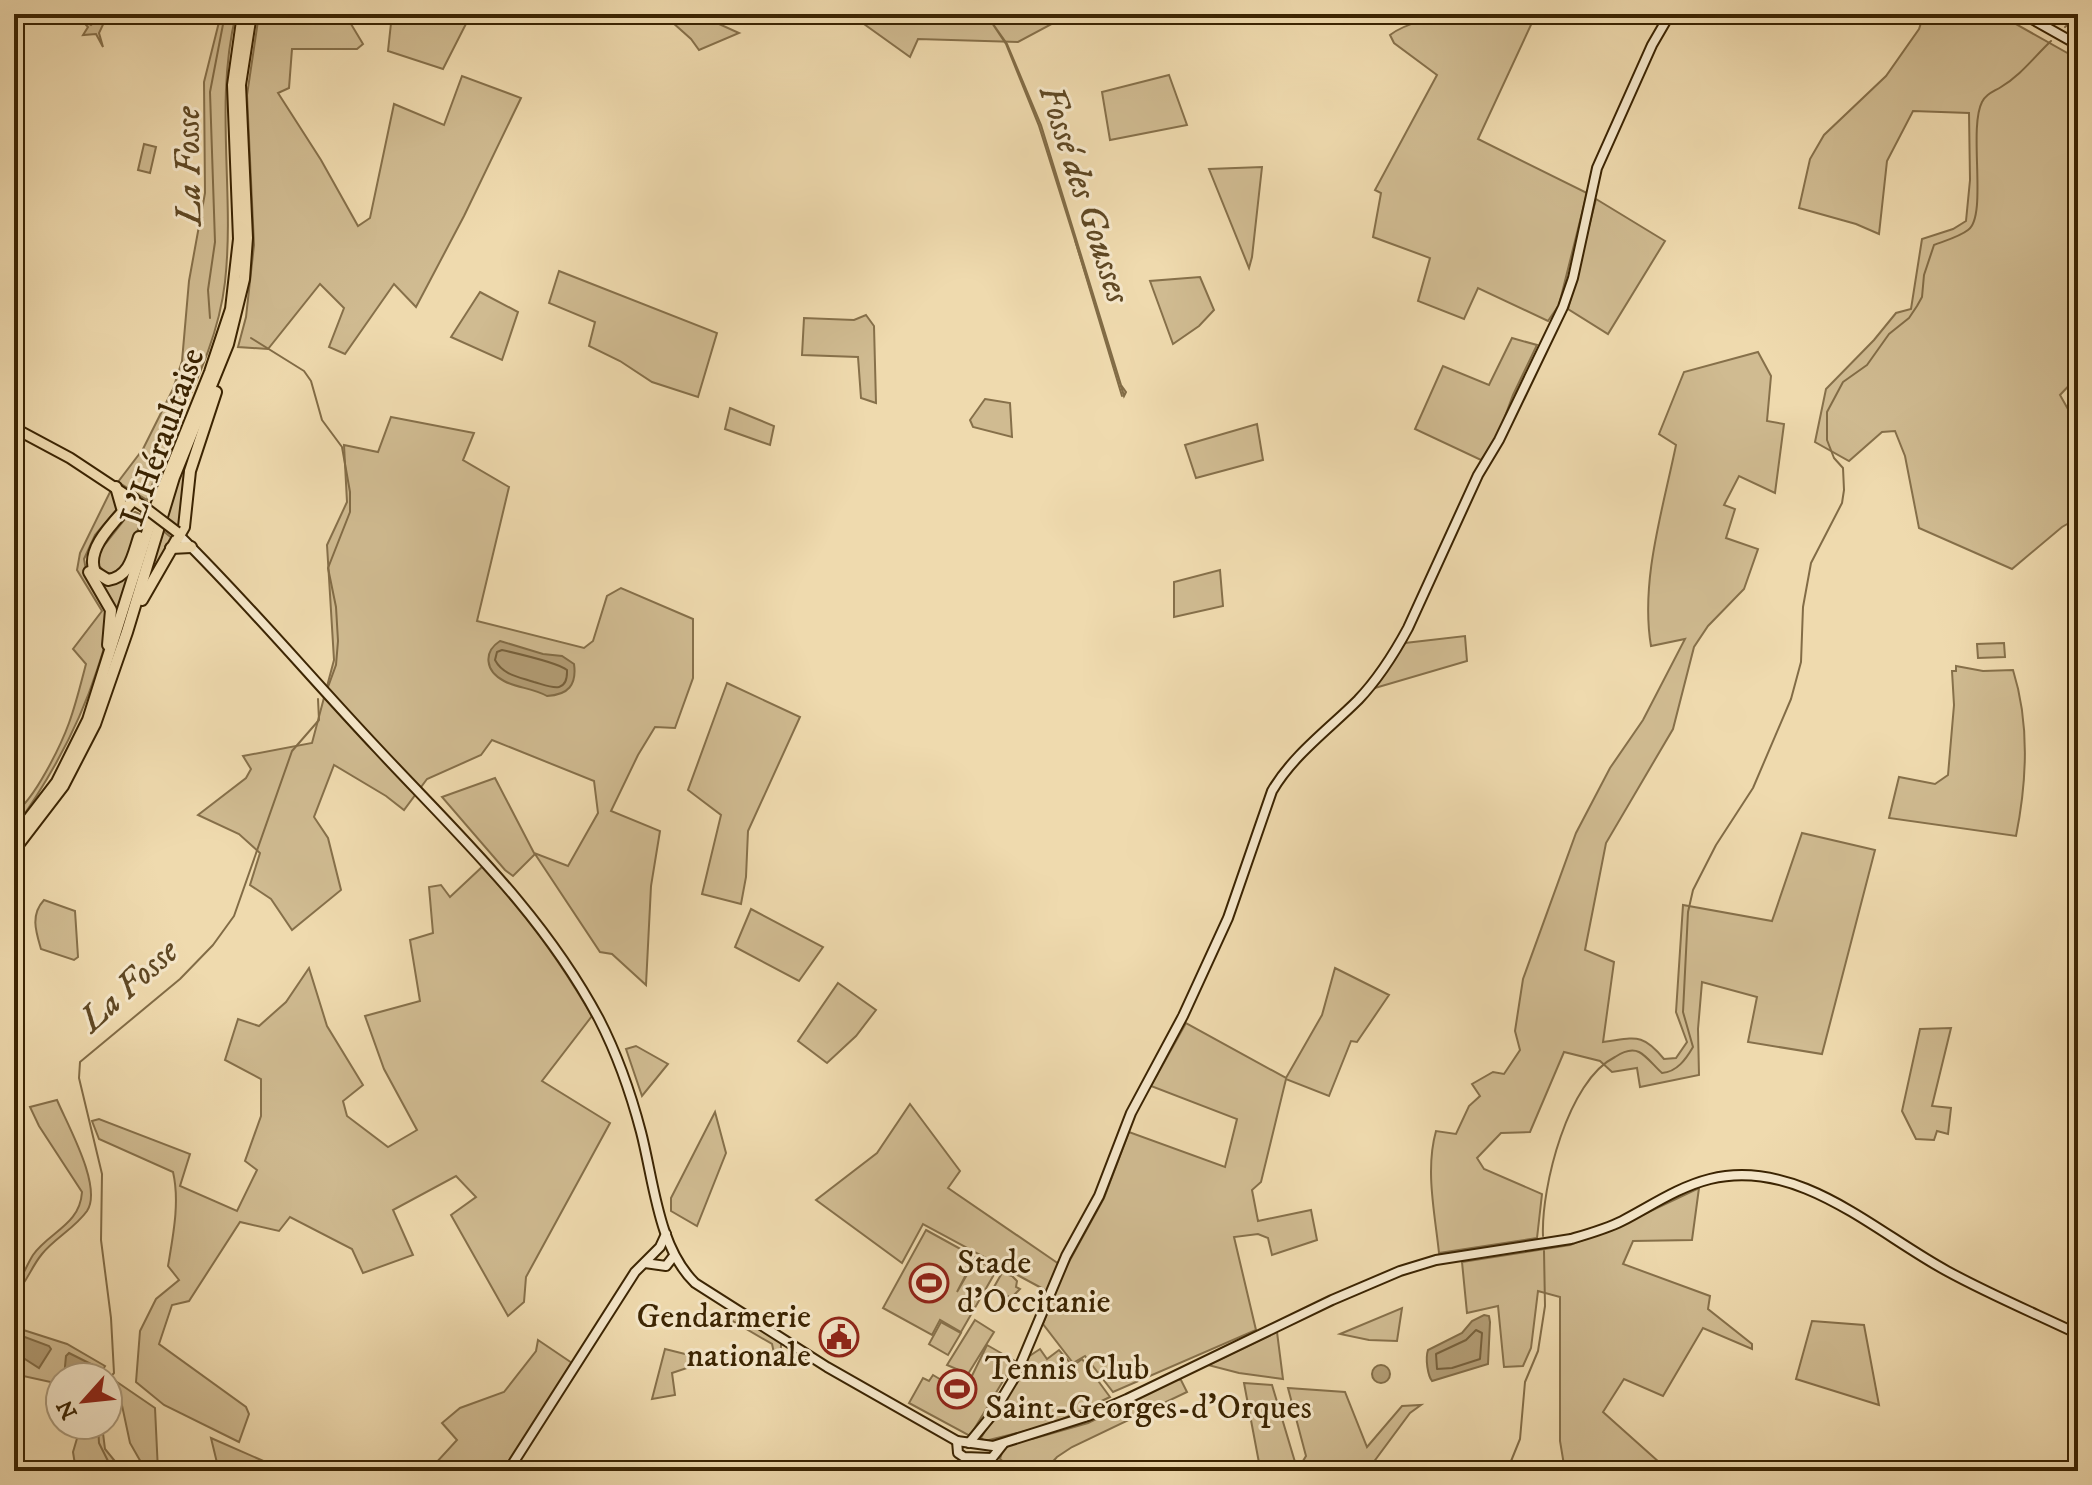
<svg xmlns="http://www.w3.org/2000/svg" width="2092" height="1485" font-family="'IM FELL DW Pica',serif">
	<style>
		.green { fill: #d0bb91; stroke: #86704a; stroke-width: 2 }
		.water { fill: #b29c74; stroke: #826c46; stroke-width: 2 }
		.lines { fill: none; stroke-linecap: round; stroke-linejoin: round }
		.shore { stroke: #76603b; stroke-width: 2 }
		.stream { stroke: #826c46; stroke-width: 2 }
		.secondary-casing { stroke: #3b2402; stroke-width: 12 }
		.primary-casing { stroke: #3b2402; stroke-width: 13 }
		.highway-casing { stroke: #3b2402; stroke-width: 14 }
		.secondary { stroke: #f5e7ca; stroke-width: 8 }
		.primary { stroke: #efdaae; stroke-width: 9 }
		.highway { stroke: #efdaae; stroke-width: 10 }
		.primary-bridge-casing { stroke: #3b2402; stroke-width: 13; stroke-linecap: butt }
		.primary-bridge { stroke: #efdaae; stroke-width: 9 }
		.labels { text-anchor: middle; dominant-baseline: central; stroke-width: 6; stroke-linejoin: round; paint-order: stroke }
		.street-label { font-size: 34px; fill: #3b2402; stroke: #f5e7ca }
		.poi-label { font-size: 34px; fill: #3b2402; stroke: #f5e7ca; text-anchor: start }
		.water-label { font-size: 36px; font-style: italic; fill: #5f4824; stroke: #f5e7ca }
	</style>
	<rect width="100%" height="100%" fill="#efdaae"/>
	<filter id="stains"><feTurbulence type="fractalNoise" baseFrequency=".0025" numOctaves="4"/><feColorMatrix values="0 0 0 0 .2 0 0 0 0 .09 0 0 0 0 .02 0 0 0 .5 -.17"/></filter>
	<radialGradient id="worn" r=".72"><stop offset=".6" stop-color="#630" stop-opacity="0"/><stop offset="1" stop-color="#630" stop-opacity=".3"/></radialGradient>
	<g class="green">
		<path d="M76,14L91,25L96,21L98,14H108L99,33L103,47L96,34L83,35L88,27Z"/>
		<path d="M221,14H236C214,103 235,193 225,282C216,361 170,426 147,500L118,482L143,449L173,389L182,361L189,281L205,193L204,82Z"/>
		<path d="M259,14H345L363,44L357,49H292L289,88L278,93L321,160L358,226L370,218L394,104L444,125L462,76L521,98L464,216L416,307L394,284L345,354L329,347L344,308L320,284L268,349L238,347L246,317L254,245L247,95Z"/>
		<path d="M392,14H471L443,69L388,51Z"/>
		<path d="M663,14H697L739,33L699,50L691,39Z"/>
		<path d="M850,14H1060L1063,18L1018,42L918,39L910,57Z"/>
		<path d="M1467,14H1536L1478,139L1587,193L1559,305L1548,321L1478,288L1464,319L1418,301L1430,258L1373,237L1381,193L1375,190L1437,75L1394,43L1390,35C1411,19 1441,18 1467,14Z"/>
		<path d="M1924,14H1998L2078,59V376L2060,395L2078,427V518L2062,527L2012,569L1919,528L1905,456L1895,431L1882,432L1849,461L1815,442L1826,389L1874,340L1896,313L1911,309L1922,239L1953,229L1966,221L1970,180L1969,113L1913,111L1887,161L1879,234L1856,224L1799,208L1810,159L1824,135L1886,76L1919,29Z"/>
		<path d="M1169,75L1187,125L1110,140L1102,92Z"/>
		<path d="M144,144L156,147L150,173L138,170Z"/>
		<path d="M1262,167L1252,257L1249,268L1209,169Z"/>
		<path d="M1596,199L1665,241L1608,334L1568,309Z"/>
		<path d="M559,271L717,333L698,397L652,382L620,361L589,346L595,322L549,303Z"/>
		<path d="M1200,277L1214,310L1199,326L1173,344L1150,281Z"/>
		<path d="M480,292L518,312L502,360L451,337Z"/>
		<path d="M866,315L874,326L876,403L861,398L858,357L802,355L804,318L854,320Z"/>
		<path d="M1512,338L1537,345L1513,395L1497,438L1481,460L1415,429L1443,366L1489,385Z"/>
		<path d="M1758,352L1771,376L1767,421L1784,424L1775,493L1739,476L1724,505L1735,509L1726,538L1758,549L1744,589L1708,626L1694,647L1673,729L1606,843L1585,950L1614,962L1603,1042C1635,1038 1642,1032 1664,1059L1676,1058L1687,1042L1676,1012L1683,905L1772,921L1802,833L1875,850L1822,1054L1748,1042L1757,997L1702,982L1698,1029L1699,1075L1640,1087L1637,1068L1612,1072L1600,1061L1564,1052L1530,1132L1501,1133L1477,1158L1484,1169L1542,1194L1537,1238L1439,1253C1435,1214 1425,1170 1436,1131L1456,1134L1469,1106L1480,1096L1472,1084L1493,1072L1504,1074L1520,1050L1515,1031L1523,979L1576,833L1610,768L1643,720L1685,639L1651,646C1640,581 1663,509 1676,445L1659,434L1684,372Z"/>
		<path d="M985,399L1010,403L1012,437L973,427L970,420Z"/>
		<path d="M730,408L774,426L770,445L725,429Z"/>
		<path d="M205,412L179,525L178,527L165,516Z"/>
		<path d="M391,417L474,433L463,460L509,487L477,621L584,648L593,641L607,596L621,588L693,619V678L675,728L655,727L638,755L611,811L660,831L651,886L646,985L612,954L600,952L535,854L513,876L505,870L442,797L495,778L534,853L568,866L598,813L594,781L492,740L481,755L427,779L404,810L386,796L334,765L314,817L328,838L341,890L292,930L271,899L250,885L260,853L239,834L198,815L246,778L251,769L243,756L312,743L334,660L327,545L347,502L344,445L378,452Z"/>
		<path d="M1257,424L1263,460L1196,478L1185,445Z"/>
		<path d="M111,490L115,495L117,509L95,535L84,559C86,582 107,598 108,622C108,638 102,655 97,670C78,729 50,779 14,829V813C34,801 61,745 69,723C76,704 81,683 86,664L73,649L102,611L77,570L80,553Z"/>
		<path d="M135,512L142,515C135,536 132,572 107,574L99,566V552L129,514Z"/>
		<path d="M162,530L173,539L143,590Z"/>
		<path d="M132,567L117,620L113,604L96,575L103,580Z"/>
		<path d="M1220,570L1223,606L1174,617V582Z"/>
		<path d="M1465,636L1467,661L1375,688L1405,643Z"/>
		<path d="M2004,643L2005,657L1978,658L1977,644Z"/>
		<path d="M1956,666L1983,671L2013,670C2030,724 2027,781 2016,836L1889,818L1899,777L1935,784L1948,775L1954,705L1952,671H1956Z"/>
		<path d="M727,683L800,717L748,831L746,877L741,904L702,894L721,815L688,790Z"/>
		<path d="M482,867C527,915 559,960 592,1016L542,1081L610,1123L526,1277L524,1302L508,1316L451,1215L476,1197L456,1176L393,1210L413,1255L363,1273L352,1249L290,1217L279,1231L240,1222L189,1301L172,1305L159,1344L246,1407L249,1414L239,1442L164,1405L136,1382L140,1331L156,1299L179,1280L168,1266C173,1236 180,1202 173,1172L99,1139L92,1121L99,1119L190,1154L180,1186L237,1211L257,1170L245,1161L261,1116V1079L225,1060L238,1019L259,1026L286,1002L309,968L327,1026L363,1085L343,1101L347,1116L388,1147L417,1130L384,1069L365,1016L420,1001L410,940L433,933L429,887L441,885L450,897Z"/>
		<path d="M44,900L75,911L78,957L74,960L41,949C36,932 30,915 44,900Z"/>
		<path d="M751,909L823,947L799,981L735,947Z"/>
		<path d="M1335,968L1389,995L1357,1042L1351,1041L1329,1096L1286,1079L1261,1182L1252,1190L1258,1221L1311,1210L1317,1240L1272,1255L1268,1238L1258,1234L1234,1237L1256,1330L1113,1392L1085,1356L1073,1363L1043,1324L1064,1271L1104,1198L1129,1132L1225,1167L1237,1119L1151,1086L1186,1023L1286,1078L1322,1015Z"/>
		<path d="M838,983L876,1010L856,1036L827,1063L798,1041Z"/>
		<path d="M1951,1028L1932,1106L1951,1108L1948,1134L1937,1131L1934,1140L1916,1139L1902,1111L1920,1029Z"/>
		<path d="M636,1046L668,1064L642,1096L626,1049Z"/>
		<path d="M57,1100C67,1124 103,1187 87,1211C75,1228 55,1238 42,1254C31,1267 27,1283 14,1295V1289C22,1279 26,1266 33,1255C49,1232 80,1225 82,1192L39,1126L30,1107Z"/>
		<path d="M910,1104L960,1171L948,1188L1059,1264L1047,1291L923,1224L902,1263L816,1200L877,1153Z"/>
		<path d="M715,1112L726,1153L697,1226L671,1211V1198Z"/>
		<path d="M1699,1188L1692,1240L1633,1241L1623,1264L1710,1296L1708,1309L1752,1344V1349L1703,1328L1663,1396L1624,1379L1603,1412L1669,1471H1565L1560,1441V1297L1538,1291L1531,1348L1523,1366L1504,1367L1498,1306L1467,1313L1462,1262L1570,1245L1619,1226Z"/>
		<path d="M926,1230L975,1257L957,1292L976,1259L996,1271L961,1332L940,1320L932,1335L883,1308Z"/>
		<path d="M1002,1273L1012,1276L1017,1281L1016,1287L1020,1289L1011,1298L994,1287Z"/>
		<path d="M1402,1308L1397,1341L1369,1340L1340,1334Z"/>
		<path d="M733,1311L781,1341V1348L774,1353L772,1344L726,1317Z"/>
		<path d="M975,1320L994,1332L968,1374L947,1365Z"/>
		<path d="M1812,1321L1864,1325L1879,1405L1796,1379Z"/>
		<path d="M941,1322L961,1333L948,1355L929,1344Z"/>
		<path d="M14,1327L67,1344L105,1366L98,1377H60V1383H55L14,1374Z"/>
		<path d="M1277,1332L1283,1379L1239,1373L1208,1365Z"/>
		<path d="M538,1340L572,1363L504,1471H443L434,1465L457,1440L442,1423L460,1408L504,1392L536,1351Z"/>
		<path d="M987,1345L1015,1361L970,1436L909,1403L923,1378L929,1381L933,1375L953,1387L957,1381L968,1384Z"/>
		<path d="M665,1349L689,1355L700,1351L705,1362L672,1373L675,1395L652,1399Z"/>
		<path d="M1040,1349L1047,1359L1059,1350L1073,1366L1082,1359L1110,1397L1050,1425L985,1441L981,1438L1028,1357Z"/>
		<path d="M1178,1379L1181,1380L1187,1392L1072,1447L1057,1457L1044,1471H1015L1000,1459L1004,1446L1017,1440L1032,1439L1088,1423Z"/>
		<path d="M117,1382L155,1408L158,1471H146L130,1443Z"/>
		<path d="M1244,1383L1272,1385L1295,1462L1260,1468Z"/>
		<path d="M1288,1388L1345,1392L1367,1447L1402,1406L1421,1405L1410,1413L1367,1471H1284L1298,1469L1306,1456Z"/>
		<path d="M81,1425H102L105,1449L123,1471H76L73,1452Z"/>
		<path d="M211,1438L268,1463L315,1466L314,1471H219Z"/>
	</g>
	<g class="water">
		<path d="M986,14L1007,44L1041,125L1121,385L1126,392L1124,396L1039,126L1006,44Z"/>
		<path d="M500,641L543,654L562,656L574,664C577,685 568,695 547,696C533,688 517,688 504,681C485,671 483,652 500,641Z"/>
		<path d="M1484,1315L1489,1316L1490,1322L1488,1364L1432,1381C1428,1376 1425,1359 1428,1350L1462,1333L1472,1321Z"/>
		<path d="M14,1333L49,1346L51,1349L39,1368L14,1352Z"/>
		<path d="M69,1353L95,1366L97,1371L94,1377H64L66,1356Z"/>
		<circle cx="1381" cy="1374" r="9"/>
	</g>
	<g class="lines">
		<g class="shore">
			<path d="M502,650C515,653 559,663 567,670C568,696 549,686 534,682C519,677 503,675 495,660L497,652Z"/>
			<path d="M1476,1330L1482,1333L1480,1359L1452,1368L1437,1369L1436,1354L1466,1340Z"/>
		</g>
		<g class="stream">
			<path d="M2065,27L2078,16"/>
			<path d="M1075,240L1122,396"/>
			<path d="M210,318L208,290L215,242L210,92L225,14"/>
			<path d="M251,338L304,371L311,381L322,420L342,447L350,492V512L328,568L336,607L338,641L336,665L328,687"/>
			<path d="M1543,1236C1541,1187 1568,1080 1615,1057C1621,1053 1631,1048 1639,1052C1647,1056 1655,1067 1662,1073C1677,1072 1686,1059 1693,1047L1683,1012L1688,912L1693,890L1716,845L1753,788L1791,699L1801,662L1803,607L1811,563L1842,503L1844,490L1843,468L1834,458L1827,440V412L1843,382L1867,365L1889,334L1909,318L1917,306L1922,297L1924,275L1934,245C1944,241 1959,237 1968,230C1988,216 1968,129 1982,102C1986,94 1993,92 2001,87C2021,75 2034,57 2051,41"/>
			<path d="M108,1380L114,1373L111,1318L101,1240L102,1174L79,1078L80,1062L180,979L213,945L234,916L292,751L319,720L318,699"/>
			<path d="M98,1425L99,1443L113,1471"/>
			<path d="M1507,1471L1520,1439L1525,1382L1538,1351L1545,1306L1544,1251"/>
		</g>
		<defs>
			<g id="secondary">
				<path d="M2023,14L2078,45"/>
				<path d="M179,535C248,603 311,678 377,748C459,836 542,912 599,1019C617,1054 631,1094 641,1132C654,1182 658,1247 695,1283L827,1367L957,1441L993,1446L1088,1416L1127,1399L1332,1300L1400,1271L1436,1260L1571,1239C1588,1234 1606,1229 1622,1221C1651,1206 1678,1187 1710,1179C1798,1157 1875,1232 1947,1271C1989,1294 2034,1313 2078,1334"/>
				<path d="M645,1263L666,1266L673,1257"/>
				<path d="M957,1441L958,1453L964,1457L992,1458L1003,1444"/>
				<path d="M969,1443L992,1415L1016,1375L1066,1256L1099,1196L1131,1113L1183,1016L1228,918L1272,791C1293,755 1329,729 1358,700C1379,678 1394,654 1408,628L1478,475L1499,440L1563,307L1573,278L1597,168L1652,45L1670,14"/>
				<path d="M508,1471L635,1272L660,1247L666,1234"/>
			</g>
			<path id="primary" d="M14,428L70,458L144,507"/>
			<g id="highway">
				<path d="M116,487L122,508"/>
				<path d="M134,499C119,518 84,547 95,572L108,580C130,577 133,555 139,537"/>
				<path d="M171,548L191,547"/>
				<path d="M89,572L111,610L108,645"/>
				<path d="M142,600L184,527L190,471L216,392"/>
				<path d="M14,838L57,782L88,720L155,508L210,372L231,309L239,239L233,85L243,14"/>
				<path d="M14,850L63,786L95,724L127,632L174,477L228,344L244,279L247,238L240,85L251,14"/>
			</g>
		</defs>
		<use href="#secondary" class="secondary-casing"/>
		<use href="#primary" class="primary-casing"/>
		<use href="#highway" class="highway-casing"/>
		<use href="#secondary" class="secondary"/>
		<use href="#primary" class="primary"/>
		<use href="#highway" class="highway"/>
		<defs>
			<path id="primary-bridge" d="M144,507L177,532"/>
		</defs>
		<use href="#primary-bridge" class="primary-bridge-casing"/>
		<use href="#primary-bridge" class="primary-bridge"/>
	</g>
	<defs>
		<symbol id="stadium-ring" viewBox="-11 -11 22 22"><circle r="9.5" fill="#f5e7ca" stroke="#8f2418" stroke-width="1.5"/><path d="M0-5a6.5 5 0 1 0 0 10a6.5 5 0 1 0 0-10ZM-3.5-1.8h7v3.6h-7Z" fill="#8f2418"/></symbol>
		<symbol id="civic-ring" viewBox="-11 -11 22 22"><circle r="9.5" fill="#f5e7ca" stroke="#8f2418" stroke-width="1.5"/><path d="M-.6-6.5H3V-4.5H.6V-3L4-1V1h2V6H-6V1h2V-1L-.6-3ZM-1.2 2.5V6h2.4V2.5Z" fill="#8f2418"/></symbol>
	</defs>
	<g fill-rule="evenodd">
		<use href="#stadium-ring" x="907" y="1261" width="44" height="44"/>
		<use href="#civic-ring" x="817" y="1315" width="44" height="44"/>
		<use href="#stadium-ring" x="935" y="1367" width="44" height="44"/>
	</g>
	<g class="labels">
		<g class="street-label">
			<text transform="translate(163 437) rotate(-70)">L'Héraultaise</text>
		</g>
		<g class="poi-label">
			<text x="957" y="1263">Stade<tspan x="957" dy="39">d'Occitanie</tspan></text>
			<text x="811" y="1317" text-anchor="end">Gendarmerie<tspan x="811" dy="39">nationale</tspan></text>
			<text x="985" y="1369">Tennis Club<tspan x="985" dy="39">Saint-Georges-d'Orques</tspan></text>
		</g>
		<g class="water-label">
			<text transform="translate(189 166) rotate(-91)">La Fosse</text>
			<text transform="translate(1084 194) rotate(72)">Fossé des Gousses</text>
			<text transform="translate(129 986) rotate(-42)">La Fosse</text>
		</g>
	</g>
	<rect width="2092" height="1485" fill="none" stroke="#efdaae" stroke-width="48"/>
	<rect x="16" y="16" width="2060" height="1453" fill="none" stroke="#3b2402" stroke-width="4"/>
	<rect x="24" y="24" width="2044" height="1437" fill="none" stroke="#3b2402" stroke-width="2"/>
	<g transform="translate(84 1401) rotate(243)"><circle r="38" fill="#f5e7ca" stroke="#ab997a" stroke-width="2"/>
	<path d="M0-6L14 30L0 20L-14 30Z" fill="#8f2418"/>
	<text y="-12" font-size="22" font-weight="bold" text-anchor="middle" fill="#3b2402">N</text>
	</g>
	<rect width="100%" height="100%" filter="url(#stains)"/>
	<rect width="100%" height="100%" fill="url(#worn)"/>
</svg>
